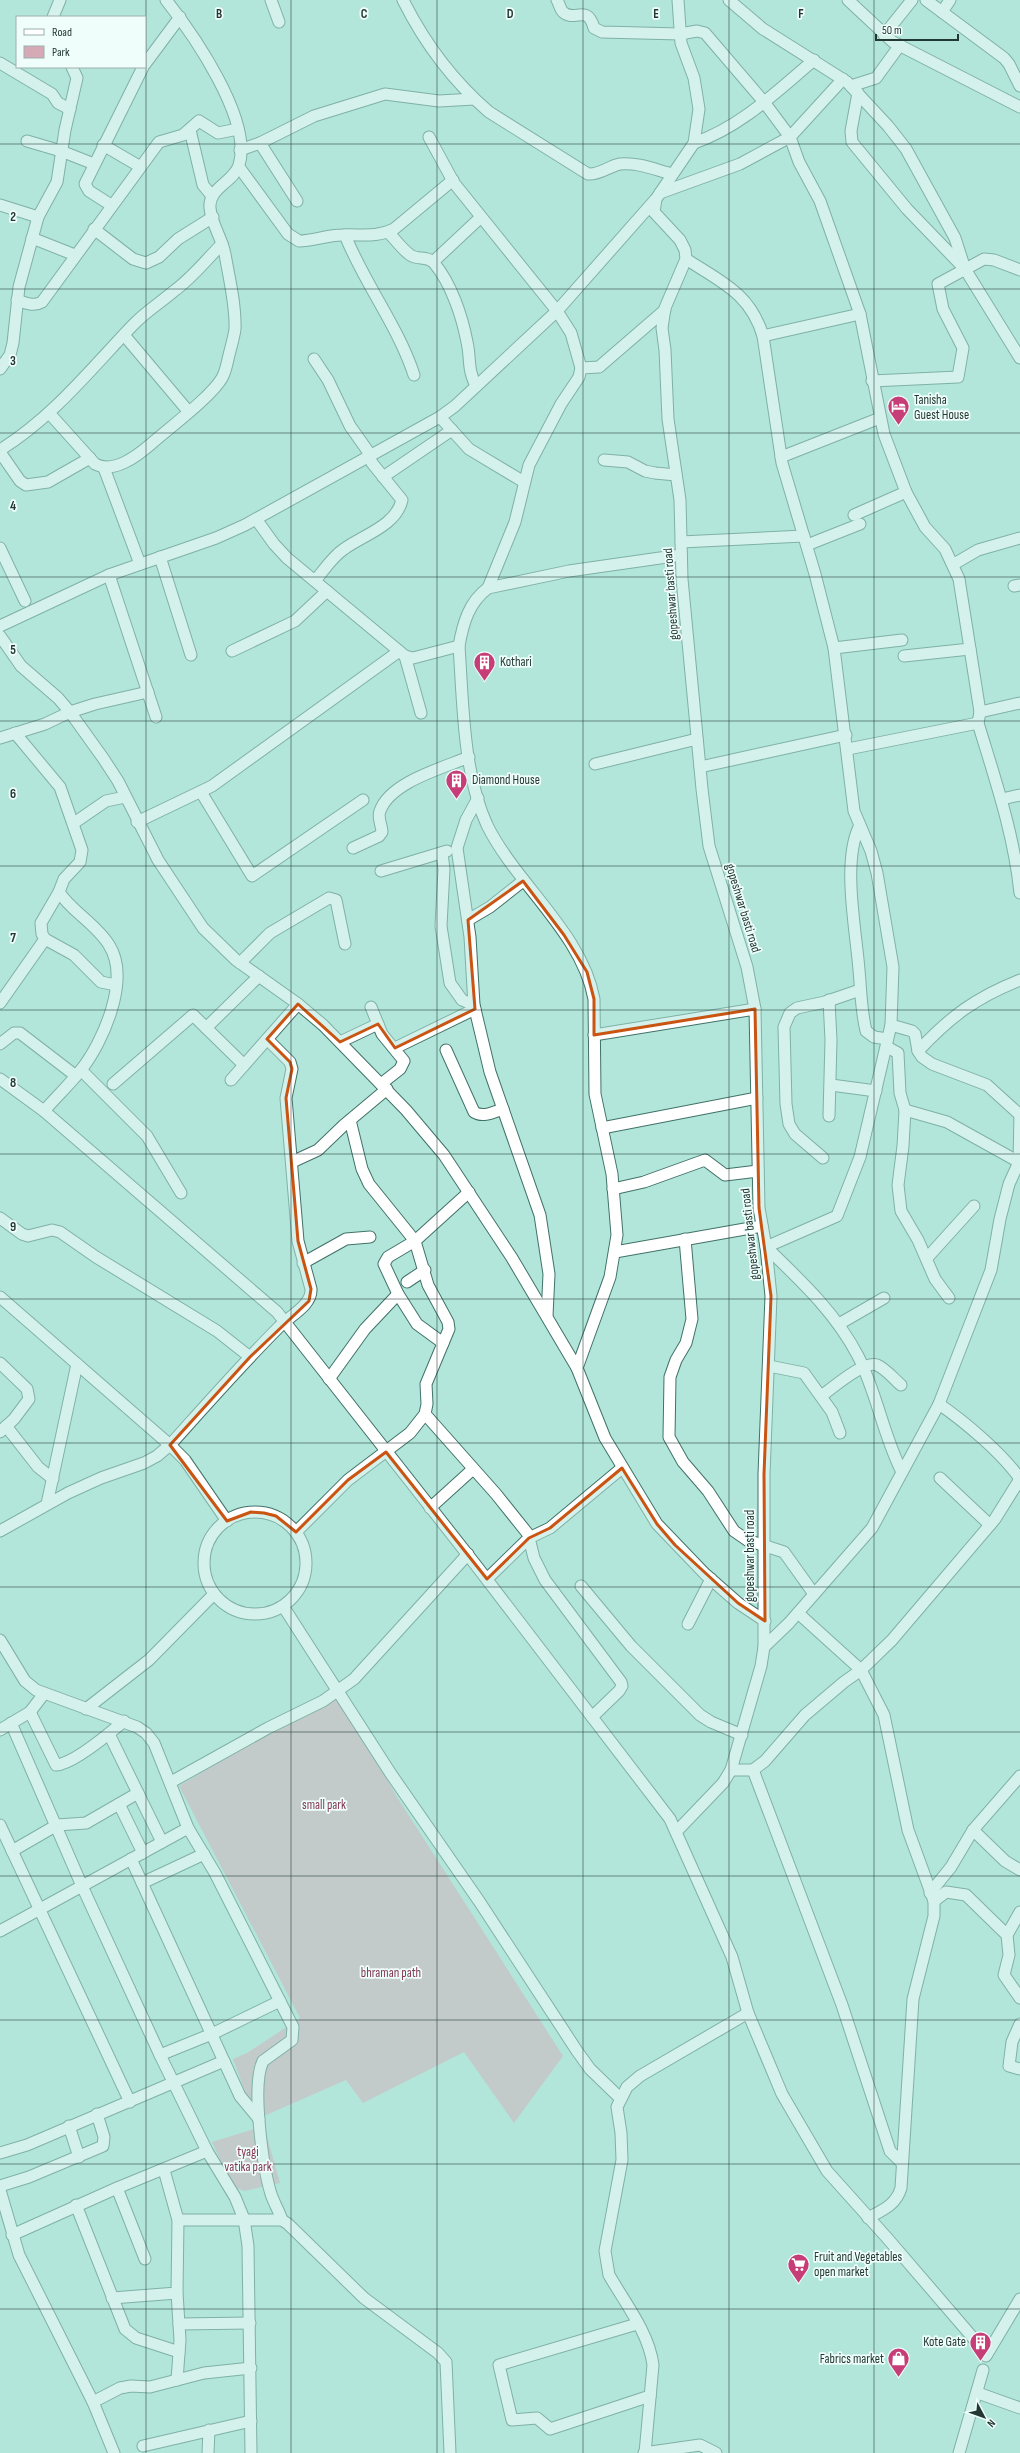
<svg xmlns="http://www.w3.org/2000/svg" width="1020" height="2453" font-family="'Sofia Sans Condensed',sans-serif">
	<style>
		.green { fill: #d6a9b6 }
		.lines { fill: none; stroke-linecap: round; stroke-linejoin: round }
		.minor-casing { stroke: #417268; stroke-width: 13 }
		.minor { stroke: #fff; stroke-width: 11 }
		.marked { fill: none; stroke: #ca5412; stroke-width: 3; stroke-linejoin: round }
		.grid { fill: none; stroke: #233833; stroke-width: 1; stroke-opacity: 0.55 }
		.labels { text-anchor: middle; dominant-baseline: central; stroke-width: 3.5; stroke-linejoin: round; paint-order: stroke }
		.poi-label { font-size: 13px; fill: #233833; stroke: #effefb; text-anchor: start }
		.street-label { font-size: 13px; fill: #233833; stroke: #effefb }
		.park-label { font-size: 13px; fill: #843754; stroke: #effefb }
		.grid-label { font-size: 13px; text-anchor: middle; font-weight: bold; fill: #233833; stroke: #effefb; stroke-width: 3.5; stroke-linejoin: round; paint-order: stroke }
	</style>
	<rect width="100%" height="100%" fill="#b2e6da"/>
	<g class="green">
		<path d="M337,1692L397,1797L563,2056L514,2123L464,2052L363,2103L346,2080L257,2119L253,2113L233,2059L247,2053L300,2018L179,1786Z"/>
		<path d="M264,2126L280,2183L244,2191L232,2186L212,2142Z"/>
	</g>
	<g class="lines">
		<defs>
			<g id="minor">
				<path d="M271,0L279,22"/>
				<path d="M403,0C424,42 453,81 489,112L588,174C600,175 609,166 620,164C637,162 656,170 672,174"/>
				<path d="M557,0C559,3 560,9 563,12C575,23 587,3 594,28L602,32L680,34L697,31L705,33L764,102L790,137L799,162L820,201L860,314L884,434L906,492L925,527L945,549L959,579L980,712L978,723C995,779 1014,834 1020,893"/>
				<path d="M729,0L763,29L847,82L888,126L906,149L955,238L965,269L1020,358"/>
				<path d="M848,0L893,42L1020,107"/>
				<path d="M926,0L1004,58L1009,64L1020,86"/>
				<path d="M942,12L950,0"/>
				<path d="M53,17L60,0"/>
				<path d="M884,35L912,0"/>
				<path d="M0,63L52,94L58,103L70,109"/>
				<path d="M145,64L180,17"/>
				<path d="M851,86L876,78L900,45"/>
				<path d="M858,93L851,131L852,142L907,209L963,267"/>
				<path d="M190,130L203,185L212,196"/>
				<path d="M429,137L454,183L557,311L571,333L581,368L579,377L561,404L529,465L515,522L488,588"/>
				<path d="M27,141L61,151L94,164"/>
				<path d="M260,143L297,201"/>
				<path d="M694,143C741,127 777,91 814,60"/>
				<path d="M103,145L139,166"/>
				<path d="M240,150L260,143L314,116L385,94L439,101L474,99"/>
				<path d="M239,167L288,234L299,241C313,241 327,235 342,235C361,234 376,238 394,229L453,180"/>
				<path d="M660,193L740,164L790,137L843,79"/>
				<path d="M0,205L38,217"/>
				<path d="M111,205L89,191L85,184L143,67"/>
				<path d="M94,229L133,259L146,263L159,257L178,239L213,217"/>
				<path d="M388,232C395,239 401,248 409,254C416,261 427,255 434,263C451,283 462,316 467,342C471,360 467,368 476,386"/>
				<path d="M345,235C364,283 398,326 414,375"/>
				<path d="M32,238L75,255"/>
				<path d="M686,259C721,282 750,293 763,336L782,463L815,574L834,648L854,811L871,851L877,873L893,967L891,1025L912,1031L915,1034L918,1051L922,1057L932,1064L987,1085L1019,1114"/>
				<path d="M433,262L481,217"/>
				<path d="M17,300C26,303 33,307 42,302L159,142L183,135L199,121L218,133L238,129"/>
				<path d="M124,335L188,411"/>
				<path d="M763,336L860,314"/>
				<path d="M314,359L328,380L350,426L367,450L372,463L402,500C396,526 363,535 344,549C332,557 324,570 315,581"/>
				<path d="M581,368L599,367L665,310"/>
				<path d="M0,369L10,355L13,343L19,287L38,217L57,182L65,130L77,78L72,67"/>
				<path d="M872,381L958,377L963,348L943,309L938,284L984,259L994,260L1020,270"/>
				<path d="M50,414L95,464C114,474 137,456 151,444C169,428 211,397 222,378C226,371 227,363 229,355C231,347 234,337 235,329C236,305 229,278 225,254C222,238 211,223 210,208C208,188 234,182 239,165C253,120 193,34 166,0"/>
				<path d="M440,417L469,449L524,482"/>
				<path d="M0,450C53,417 90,370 132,326C145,312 160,303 174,291C192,278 206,260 222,244"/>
				<path d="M0,452L20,481L26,485L48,482L90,458"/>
				<path d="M781,457L880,418"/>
				<path d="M604,460L628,462L645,471L655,473L676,475"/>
				<path d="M104,468L140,564"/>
				<path d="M383,477L452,430"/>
				<path d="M854,515L906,492"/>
				<path d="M256,519L274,544L287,558L405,656L413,658L459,646"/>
				<path d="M681,542L804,536"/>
				<path d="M807,545L860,524"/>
				<path d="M0,548L25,601"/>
				<path d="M160,557L191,655"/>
				<path d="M954,564L978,550L1020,538"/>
				<path d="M109,575L156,717"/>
				<path d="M1014,586L1020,585"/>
				<path d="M0,626L109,575L216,538L245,525L440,417L455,406L557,311L655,200"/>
				<path d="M0,636L21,666L58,698L70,712L103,758L118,781L158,860L203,928L236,960L298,1004L323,1025L406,1110L444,1155L512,1258L577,1368L605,1438L657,1524L705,1574L738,1603L765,1621"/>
				<path d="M834,648L902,640"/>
				<path d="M232,651L295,621L327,591"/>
				<path d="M405,656L421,713"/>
				<path d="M904,656L970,649"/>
				<path d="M980,712L1020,703"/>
				<path d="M15,733L60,787L82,850L80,862L64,879L59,892C71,911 96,924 109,945C131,979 103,1042 81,1070C70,1084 56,1097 44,1111"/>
				<path d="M0,738L45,724L70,712L95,704L148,692"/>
				<path d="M848,749L978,723"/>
				<path d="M595,764L697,739"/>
				<path d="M700,767L846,735"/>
				<path d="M201,792L252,876L363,800"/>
				<path d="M478,798L466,820L457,848L470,937L474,1005L490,1072L540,1215L549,1274L547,1316"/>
				<path d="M1002,799L1020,795"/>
				<path d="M137,822L212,786L398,652"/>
				<path d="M74,823L106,801L125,797"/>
				<path d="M859,827C842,863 856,930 859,970C861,991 861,1010 866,1031L874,1037L887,1039"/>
				<path d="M353,848L379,836L382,832C382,825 377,818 380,811C390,782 443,768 469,757"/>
				<path d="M442,853L444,869L441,926L450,983L462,1000L474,1005"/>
				<path d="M381,871L447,851"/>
				<path d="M59,892L41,923L42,934L45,939L74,955L101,982L116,985"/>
				<path d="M468,920L490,907L523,881"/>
				<path d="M240,963L270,933L329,898L336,900L345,944"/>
				<path d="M0,1003L45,939"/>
				<path d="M371,1007L382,1034L404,1061L400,1069L381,1084"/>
				<path d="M891,1025L860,1157L837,1216L766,1247C801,1281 835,1312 858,1356C877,1393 883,1435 902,1472"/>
				<path d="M206,1028L259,976"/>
				<path d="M594,1035L755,1009"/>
				<path d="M340,1042L378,1024"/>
				<path d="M0,1044L14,1033H20L76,1076"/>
				<path d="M887,1047L898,1053L900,1093L905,1110L903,1146L898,1185L901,1211L918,1240L935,1279L949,1298"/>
				<path d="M395,1048L475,1009"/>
				<path d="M446,1050L474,1112C483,1118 494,1112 503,1109"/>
				<path d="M918,1051C951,1016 975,998 1020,980"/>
				<path d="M81,1070L147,1136L181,1193"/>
				<path d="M0,1079L44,1111L277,1312L475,1564L670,1819L732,1957L748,2013L782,2094L827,2171L888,2239L986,2353"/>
				<path d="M231,1080L298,1004"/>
				<path d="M113,1084L193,1015L244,1065"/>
				<path d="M831,1085L876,1091"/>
				<path d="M905,1110L947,1122L1019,1162"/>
				<path d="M829,1116L831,1040L829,1000"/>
				<path d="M602,1128L757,1098"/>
				<path d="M823,1158L795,1134L789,1124L786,1104L784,1027L790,1013L797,1008L825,1002L860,990"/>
				<path d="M292,1162L318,1150L344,1125L387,1089"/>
				<path d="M613,1189L644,1182L705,1160L725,1175L758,1171"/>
				<path d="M0,1218L22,1234L28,1236L52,1230L60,1232L96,1257L217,1331L250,1357"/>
				<path d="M685,1239L692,1319L686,1343L676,1360L670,1377L669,1437L683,1462L708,1491L734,1531L747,1540L784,1552L814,1594"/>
				<path d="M615,1252L762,1226"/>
				<path d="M927,1258L974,1206"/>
				<path d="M303,1263L346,1239L370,1237"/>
				<path d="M407,1282L425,1270"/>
				<path d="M0,1297L170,1445L185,1460L227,1521"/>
				<path d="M839,1324L884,1298"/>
				<path d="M443,1343L417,1324L398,1294L384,1264L388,1257L415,1241L469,1192"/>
				<path d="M0,1363L27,1389L29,1399L14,1419L0,1432"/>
				<path d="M769,1366L804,1373L832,1412L840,1433"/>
				<path d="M577,1368L610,1277L617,1235L612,1174L595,1094L594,999C582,933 516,884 487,825C463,773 463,703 459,646C463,623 469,602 488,588L569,571L681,555"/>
				<path d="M329,1379L365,1329L398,1294"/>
				<path d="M821,1396C833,1388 864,1360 877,1365C886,1369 894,1379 901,1385"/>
				<path d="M939,1404C964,1421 1003,1454 1020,1479"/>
				<path d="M425,1414L496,1494L528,1534L534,1558L545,1580L621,1682L622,1686L619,1691L592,1717"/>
				<path d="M6,1426L38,1467L53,1479"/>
				<path d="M940,1478L990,1525"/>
				<path d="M47,1504L77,1364"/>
				<path d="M430,1508L473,1469"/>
				<circle cx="255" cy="1563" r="51"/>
				<path d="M0,1531L68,1493L101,1478L144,1463L157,1456L170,1445C206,1405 241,1365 279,1327C289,1316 312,1306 311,1289L298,1241L286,1098L292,1069L290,1062L267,1039"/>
				<path d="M296,1532L348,1480L410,1433L425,1414L427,1404L426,1384L449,1329L448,1322L428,1285L415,1241L369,1184L362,1169L350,1120"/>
				<path d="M487,1579L529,1538L550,1528L622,1468"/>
				<path d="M581,1586L631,1646L700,1715L711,1722L742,1735"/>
				<path d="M283,1606L391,1774L479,1901L577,2051L590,2069L620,2098"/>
				<path d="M798,1613L861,1670L884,1715L908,1830L934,1901V1916L913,1999L901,2188C896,2205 883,2210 868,2218"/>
				<path d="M688,1624L711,1579"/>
				<path d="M0,1640L25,1681L36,1690L137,1727L146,1733L154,1743L188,1828L215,1873L293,2027L292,2040L263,2061C251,2085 263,2168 271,2194C274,2203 279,2211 282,2220"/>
				<path d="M764,1647L789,1623L872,1528L939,1404L991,1270L1000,1219L1009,1184L1019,1162L1020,1113"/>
				<path d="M86,1709L149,1660L214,1594"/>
				<path d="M30,1712L56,1765C73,1764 110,1733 124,1721"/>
				<path d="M11,1723L82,1886L160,2055L207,2151L117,2188L12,2235"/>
				<path d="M0,1730L30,1712L43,1695"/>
				<path d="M109,1734L162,1842"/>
				<path d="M731,1770H753L765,1761L805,1715L844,1682L861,1670L892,1640L995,1519L1020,1479"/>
				<path d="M753,1770L842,2005L890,2151L902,2163"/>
				<path d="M171,1782L268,1728L323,1701L354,1679L468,1554"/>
				<path d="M119,1804L143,1853"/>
				<path d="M0,1825L130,2102"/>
				<path d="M973,1830L1005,1861L1020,1870"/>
				<path d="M676,1832L723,1783L731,1770L761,1666L764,1647V1474L771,1296L766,1247L759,1208L755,1009L747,967L709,846L702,789L682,579L680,500L668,419L665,350L662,328L665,308L686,259L685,250L680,240L654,212L656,199L694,143L699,109L694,78L681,43L678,0"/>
				<path d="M12,1851L57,1825L86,1823L138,1793"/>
				<path d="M131,1859L240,2096L259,2119"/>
				<path d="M142,1883L204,1854"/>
				<path d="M930,1893L951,1867L973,1830L1020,1776"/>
				<path d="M934,1901L946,1892L966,1895L1007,1935L1009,1955L1004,1975L1020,1998"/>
				<path d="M0,1931L188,1828"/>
				<path d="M1007,1935L1020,1912"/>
				<path d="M1020,2024L1012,2042L1009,2066L1020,2069"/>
				<path d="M160,2055L212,2034L280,2001"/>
				<path d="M69,2126L79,2157"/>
				<path d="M207,2151L235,2197L244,2219L248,2246L251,2453"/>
				<path d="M0,2153L27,2145L224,2061"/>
				<path d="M0,2186L29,2177L103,2146L104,2137L97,2114"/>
				<path d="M117,2188L145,2259"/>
				<path d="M0,2190L19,2255L93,2402L114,2453"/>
				<path d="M76,2205L125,2329L136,2338L179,2352"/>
				<path d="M178,2220H282L288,2224L364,2298L438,2353L446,2362L450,2453"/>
				<path d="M177,2293L180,2340L177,2380"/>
				<path d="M112,2298L177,2293L178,2220L164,2170"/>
				<path d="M179,2324L250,2323"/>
				<path d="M637,2324L499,2365L512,2420L537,2418L550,2429L650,2396"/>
				<path d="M986,2356L1020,2299"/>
				<path d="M978,2393L1020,2408"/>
				<path d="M93,2402L120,2388L131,2386L150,2387L204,2373L251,2368"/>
				<path d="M143,2446L251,2421"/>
				<path d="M208,2453L209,2430"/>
				<path d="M644,2453L700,2445L716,2453"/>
				<path d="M645,2453L653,2365C649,2333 625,2303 609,2275L605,2251L622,2160L621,2133L617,2107L627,2087L640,2076L748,2013"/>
				<path d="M959,2453L983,2370"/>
			</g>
		</defs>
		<use href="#minor" class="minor-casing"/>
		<use href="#minor" class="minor"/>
	</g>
	<path d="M0 0H1020V2453H0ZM523,881L564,935L587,972L594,999V1035L755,1009L759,1208L771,1296L764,1474L765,1621L738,1603L675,1545L657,1524L622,1468L550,1528L529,1538L487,1579L386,1452L348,1480L296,1532L276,1516L264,1513L251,1512L227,1521L170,1445L250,1357L309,1301L311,1289L298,1241L286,1098L292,1069L290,1062L267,1039L298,1004L340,1042L378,1024L395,1048L475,1009L468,920Z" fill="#b2e6da" fill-opacity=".55" fill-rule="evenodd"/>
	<path class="marked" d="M523,881L564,935L587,972L594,999V1035L755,1009L759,1208L771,1296L764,1474L765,1621L738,1603L675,1545L657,1524L622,1468L550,1528L529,1538L487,1579L386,1452L348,1480L296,1532L276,1516L264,1513L251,1512L227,1521L170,1445L250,1357L309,1301L311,1289L298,1241L286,1098L292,1069L290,1062L267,1039L298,1004L340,1042L378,1024L395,1048L475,1009L468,920Z"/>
	<path class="grid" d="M146,0V2453M291,0V2453M437,0V2453M583,0V2453M729,0V2453M874,0V2453M0,144H1020M0,289H1020M0,433H1020M0,577H1020M0,721H1020M0,866H1020M0,1010H1020M0,1154H1020M0,1299H1020M0,1443H1020M0,1587H1020M0,1732H1020M0,1876H1020M0,2020H1020M0,2164H1020M0,2309H1020"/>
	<defs>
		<symbol id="hotel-pin" viewBox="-11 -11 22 30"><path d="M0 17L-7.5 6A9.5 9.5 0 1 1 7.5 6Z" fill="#c73d77" stroke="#effefb"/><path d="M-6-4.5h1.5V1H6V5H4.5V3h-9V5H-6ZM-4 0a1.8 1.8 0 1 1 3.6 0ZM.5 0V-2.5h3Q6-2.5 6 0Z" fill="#fff"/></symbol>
		<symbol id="building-pin" viewBox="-11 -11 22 30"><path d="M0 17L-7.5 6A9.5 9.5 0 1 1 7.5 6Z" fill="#c73d77" stroke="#effefb"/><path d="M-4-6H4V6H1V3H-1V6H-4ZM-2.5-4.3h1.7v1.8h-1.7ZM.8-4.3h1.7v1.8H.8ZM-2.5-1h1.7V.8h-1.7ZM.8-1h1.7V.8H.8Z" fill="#fff"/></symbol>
		<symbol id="supermarket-pin" viewBox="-11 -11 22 30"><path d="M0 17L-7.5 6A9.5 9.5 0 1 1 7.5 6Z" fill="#c73d77" stroke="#effefb"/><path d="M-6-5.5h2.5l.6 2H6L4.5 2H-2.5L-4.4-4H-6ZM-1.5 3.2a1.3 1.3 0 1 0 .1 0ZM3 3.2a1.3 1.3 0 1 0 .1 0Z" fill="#fff"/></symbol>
		<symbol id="shop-pin" viewBox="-11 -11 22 30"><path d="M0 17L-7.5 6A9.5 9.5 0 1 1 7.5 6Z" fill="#c73d77" stroke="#effefb"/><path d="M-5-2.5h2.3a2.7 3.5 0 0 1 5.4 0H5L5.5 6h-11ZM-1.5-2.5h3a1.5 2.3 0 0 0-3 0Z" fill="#fff"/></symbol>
	</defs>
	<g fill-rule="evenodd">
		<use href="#hotel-pin" x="886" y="394" width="25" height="34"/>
		<use href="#building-pin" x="472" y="650" width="25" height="34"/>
		<use href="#building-pin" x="444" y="768" width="25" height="34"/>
		<use href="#supermarket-pin" x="786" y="2252" width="25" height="34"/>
		<use href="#building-pin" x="968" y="2330" width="25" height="34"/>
		<use href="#shop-pin" x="886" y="2346" width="25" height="34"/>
	</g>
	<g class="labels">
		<g class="poi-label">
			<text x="914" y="400">Tanisha<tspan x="914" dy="15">Guest House</tspan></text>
			<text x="500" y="662">Kothari</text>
			<text x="472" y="780">Diamond House</text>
			<text x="814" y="2257">Fruit and Vegetables<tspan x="814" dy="15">open market</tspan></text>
			<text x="966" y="2342" text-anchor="end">Kote Gate</text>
			<text x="884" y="2359" text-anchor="end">Fabrics market</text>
		</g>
		<g class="street-label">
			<text transform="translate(671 594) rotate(-94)">gopeshwar basti road</text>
			<text transform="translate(743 908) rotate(73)">gopeshwar basti road</text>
			<text transform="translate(750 1234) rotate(-96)">gopeshwar basti road</text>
			<text transform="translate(750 1556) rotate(-90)">gopeshwar basti road</text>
		</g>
		<g class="park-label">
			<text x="324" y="1805">small park</text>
			<text x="391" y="1973">bhraman path</text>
			<text x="248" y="2152">tyagi<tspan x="248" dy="15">vatika park</tspan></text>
		</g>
	</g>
	<g class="grid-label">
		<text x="219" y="18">B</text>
		<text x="364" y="18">C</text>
		<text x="510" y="18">D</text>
		<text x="656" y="18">E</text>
		<text x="801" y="18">F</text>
		<text x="13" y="221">2</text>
		<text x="13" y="365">3</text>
		<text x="13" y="510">4</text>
		<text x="13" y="654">5</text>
		<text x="13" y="798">6</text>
		<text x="13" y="942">7</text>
		<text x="13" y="1087">8</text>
		<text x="13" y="1231">9</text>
	</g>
	<rect x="16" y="16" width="130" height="52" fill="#effefb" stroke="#9dafab"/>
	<rect x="24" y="29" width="20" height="6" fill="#ffffff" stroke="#9dafab"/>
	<text x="52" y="36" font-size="12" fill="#233833">Road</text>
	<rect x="24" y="46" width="20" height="12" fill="#d6a9b6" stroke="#9dafab"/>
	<text x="52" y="56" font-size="12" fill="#233833">Park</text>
	<g transform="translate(984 2417) rotate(131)" stroke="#effefb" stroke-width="3" paint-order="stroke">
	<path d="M0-3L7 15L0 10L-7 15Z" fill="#233833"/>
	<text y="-6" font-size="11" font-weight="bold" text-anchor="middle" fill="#233833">N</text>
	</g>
	<path d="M876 34v6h82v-6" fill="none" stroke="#233833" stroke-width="2"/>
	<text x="882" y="34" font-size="12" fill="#233833" stroke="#effefb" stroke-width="3" paint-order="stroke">50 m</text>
</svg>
